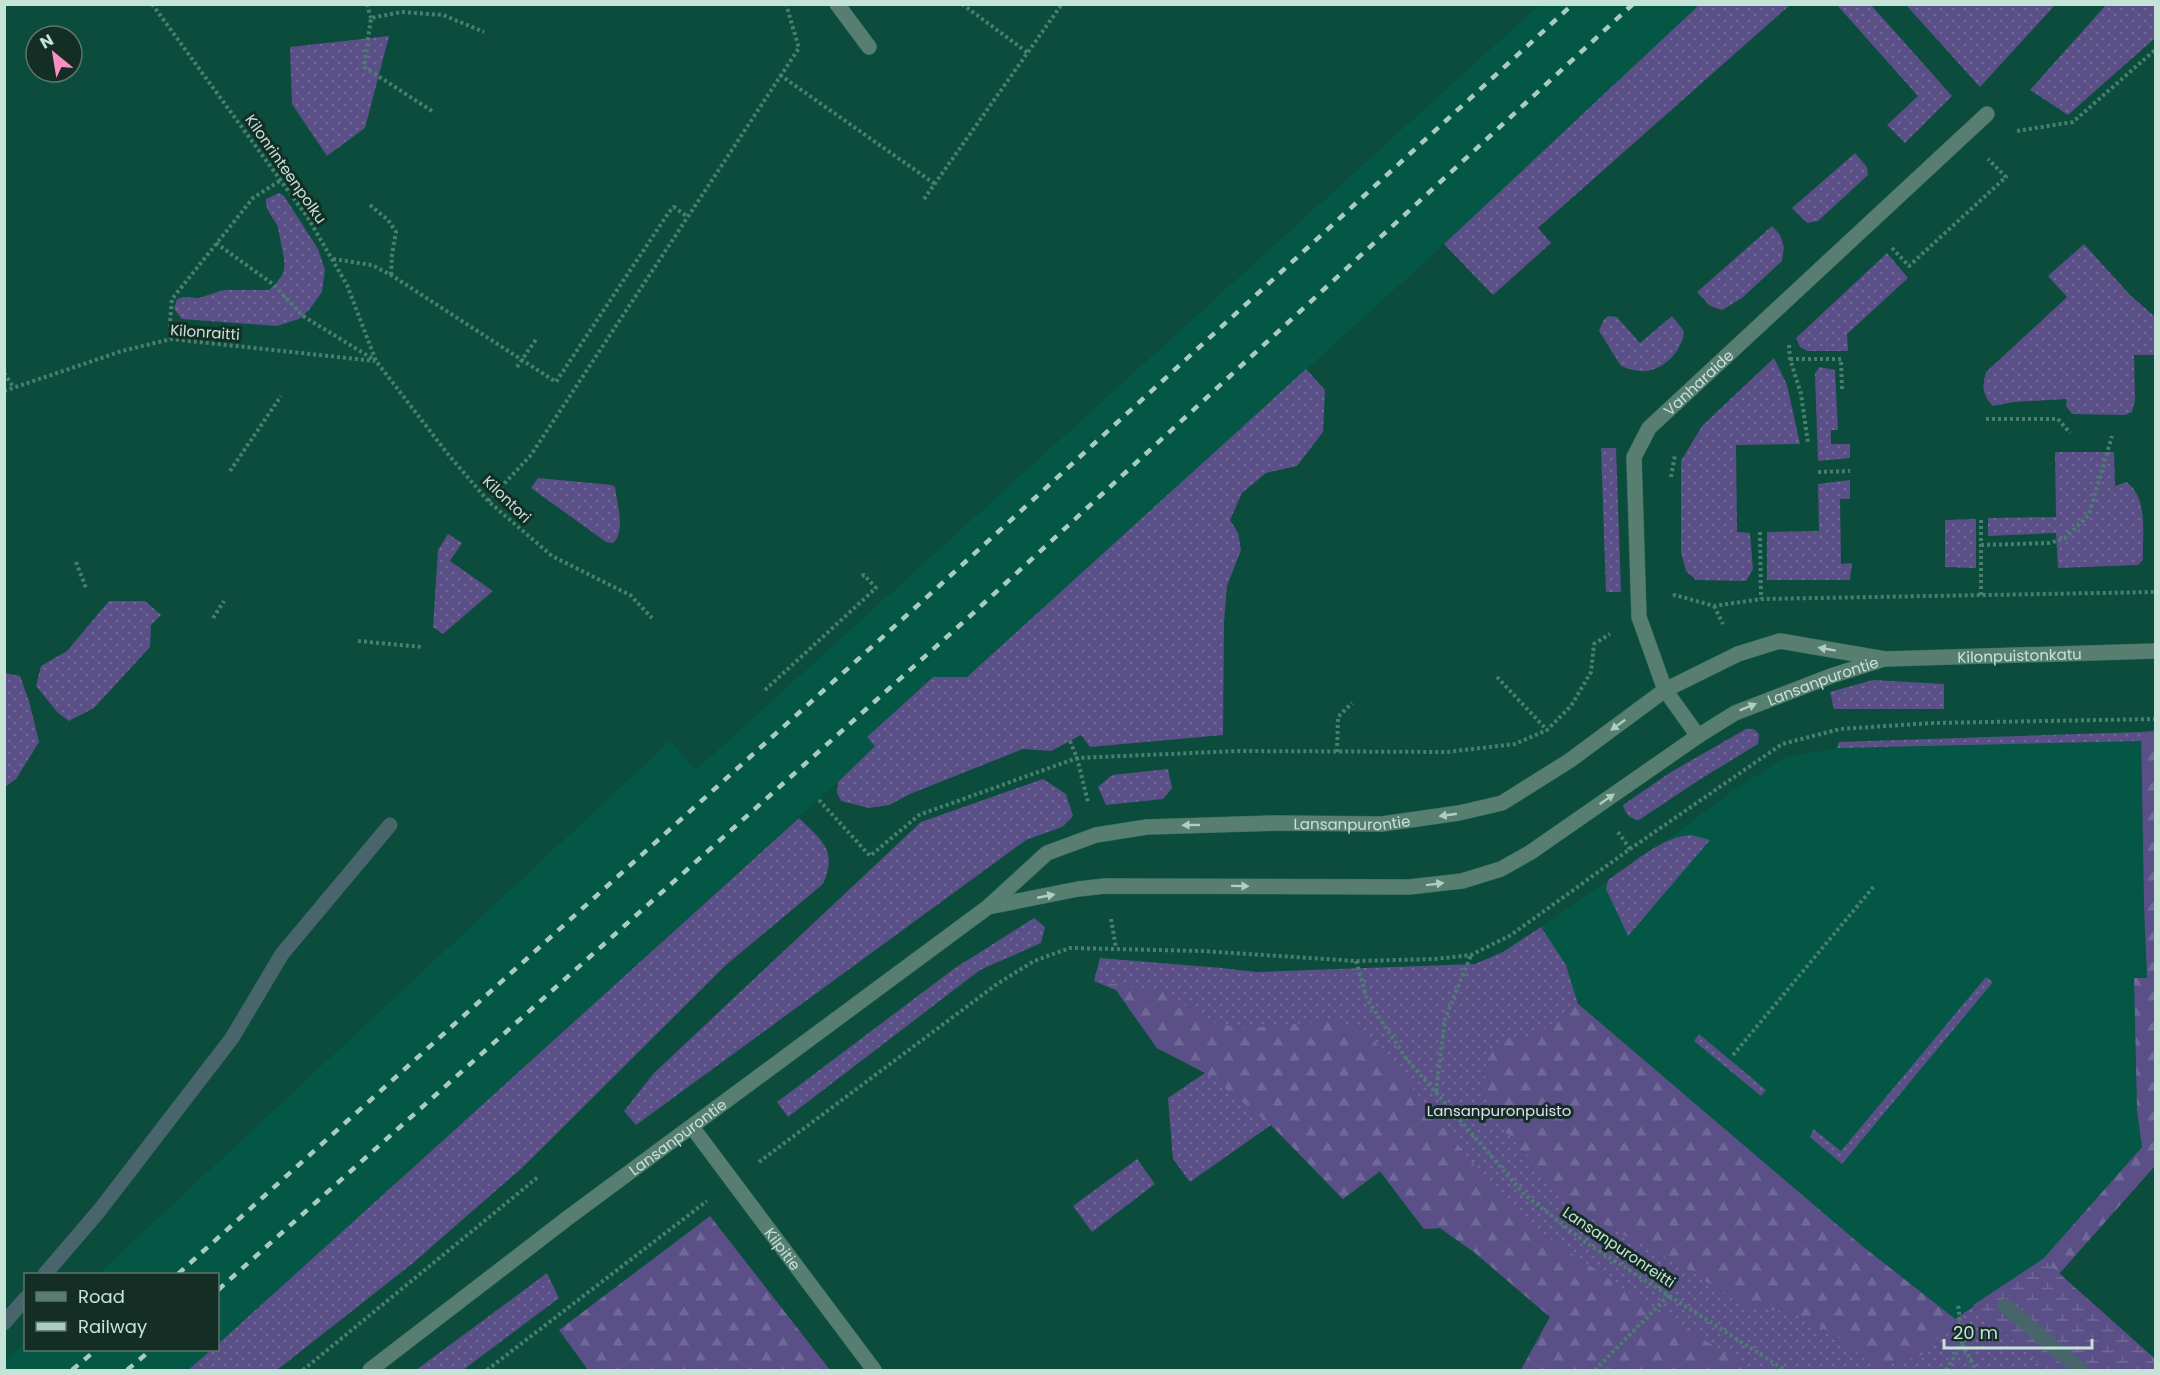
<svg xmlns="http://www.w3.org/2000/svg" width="2160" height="1375" font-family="Poppins,sans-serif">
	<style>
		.built { fill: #045744 }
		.grass { fill: url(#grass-dots) }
		.forest { fill: url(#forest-firs) }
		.wetland { fill: url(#wetland-marsh) }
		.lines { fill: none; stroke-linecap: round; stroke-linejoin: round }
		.stream { stroke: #48656c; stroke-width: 15 }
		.minor-casing { stroke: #306a5b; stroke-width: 16 }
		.path { stroke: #4a7f70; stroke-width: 4; stroke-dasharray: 3 3; stroke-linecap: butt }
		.minor { stroke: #577e70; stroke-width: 15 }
		.rail { stroke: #aaccc0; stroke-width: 4.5; stroke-dasharray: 8 8; stroke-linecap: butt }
		.oneway { fill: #b0cfc3 }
		.labels { text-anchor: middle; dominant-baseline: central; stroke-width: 6; stroke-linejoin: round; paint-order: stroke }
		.street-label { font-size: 15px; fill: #c6e3d8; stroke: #142d25 }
		.park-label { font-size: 15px; fill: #e0def2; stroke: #142d25 }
	</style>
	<defs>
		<pattern id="grass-dots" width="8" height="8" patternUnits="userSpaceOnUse" patternTransform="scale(1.5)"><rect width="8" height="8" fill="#5a5087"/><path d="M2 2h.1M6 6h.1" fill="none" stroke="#706997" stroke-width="1.8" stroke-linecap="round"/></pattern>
		<pattern id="forest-firs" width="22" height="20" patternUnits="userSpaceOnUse" patternTransform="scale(1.5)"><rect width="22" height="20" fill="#5a5087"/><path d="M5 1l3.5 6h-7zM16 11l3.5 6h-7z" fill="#706997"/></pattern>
		<pattern id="wetland-marsh" width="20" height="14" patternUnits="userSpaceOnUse" patternTransform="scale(1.5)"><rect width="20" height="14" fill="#5a5087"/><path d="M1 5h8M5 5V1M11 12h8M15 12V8" fill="none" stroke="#706997"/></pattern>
	</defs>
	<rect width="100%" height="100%" fill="#0b4c3c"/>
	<g class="built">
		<path d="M1539,5H1699L1438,250L967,677H932L867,737L875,746L838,782L218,1344V1274H98L670,741L696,770Z"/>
		<path d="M2141,741L2144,905L2147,978H2134L2137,1110L2142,1147L2043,1259L1973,1305L1955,1319L1862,1246L1578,1004L1566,965L1541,927L1667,840L1731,792L1785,757L1837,748Z"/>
		<path d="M25,1342L26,1350H211L188,1370H5V1362Z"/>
	</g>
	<g class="grass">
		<path d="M1699,5H1790L1538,228L1551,243L1493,295L1444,244Z"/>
		<path d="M1837,5H1871L1952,96L1905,143L1887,125L1918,96Z"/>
		<path d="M1906,5H2055L1980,87Z"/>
		<path d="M2106,5H2155V38L2068,115L2030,90Z"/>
		<path d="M389,36L365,128L327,156L292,104L290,47Z"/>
		<path d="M1855,153L1867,167L1868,175L1818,221L1807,223L1792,208Z"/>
		<path d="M279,193L284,196L318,249L325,270L322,292L309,310L299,319L277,326L182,319L174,309L177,299L183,297L199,298L224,290H269C288,273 286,267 281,244C280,238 279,231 277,225C272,216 265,210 266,199Z"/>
		<path d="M1772,226L1780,235L1784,247L1782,261L1742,298L1722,310L1710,306L1697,292Z"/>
		<path d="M2084,244L2130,295L2155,317V355H2134L2135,400L2132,412L2125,415L2072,414L2066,406L2067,399L2014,402L1993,406C1982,395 1982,386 1986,372L2067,297L2048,276Z"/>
		<path d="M1887,253L1908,278L1847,334L1848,351H1807L1800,347L1796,338Z"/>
		<path d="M1608,316L1617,317L1640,343L1672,316L1684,331C1683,351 1662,373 1640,371C1634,371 1627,368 1621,366L1599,331L1603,321Z"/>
		<path d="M1774,358L1787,385L1800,444L1736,445L1737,532L1750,533L1753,569L1746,581L1696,580L1686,571L1681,552V461L1702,426Z"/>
		<path d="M1819,367L1835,370L1838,430H1831V444H1850V458L1818,461L1815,374Z"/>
		<path d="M1306,369L1325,390L1323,432L1297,466L1266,473L1242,493L1230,520L1238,533L1241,550L1227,586L1224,623L1223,735L1090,747L1081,735L1051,751L1023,749L910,794L889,805L869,808L841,801L837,793L838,782L875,746L867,737L933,677H967Z"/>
		<path d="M1601,448H1616L1621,592H1606Z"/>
		<path d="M2055,452H2114L2115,486L2126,482C2149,497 2142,536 2143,560L2138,565L2058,568L2056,533L1988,536V518L2056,517Z"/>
		<path d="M538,478L612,485L615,487C617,503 626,532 613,543L606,542L531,488Z"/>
		<path d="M1850,480V499H1840L1841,564L1852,563L1850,580H1767V532L1819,531L1818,484Z"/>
		<path d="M1976,519V568L1945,567V520Z"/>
		<path d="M448,534L462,543L450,561L493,591L443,634L433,627L438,550Z"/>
		<path d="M109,601H145L161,615L151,625L150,647L94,708L69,721L58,713L36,686L41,666L67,651Z"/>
		<path d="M5,673L20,676L29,701L39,742L16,779L5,787Z"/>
		<path d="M1873,680L1944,684V709H1834L1830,692Z"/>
		<path d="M1746,729H1754L1759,734L1758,744L1699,780L1639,820C1629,818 1626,815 1623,805L1671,772Z"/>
		<path d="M2141,732V741L1837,748L1839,742Z"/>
		<path d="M1168,769L1172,788L1163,799L1106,805L1098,787L1112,775Z"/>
		<path d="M1043,779L1066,794L1073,816L1062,827L1026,840L636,1125L624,1111L654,1073L921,822Z"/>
		<path d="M799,818C822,841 838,850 823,884L726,965L523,1167L413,1263L277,1370H188L211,1350H218V1344Z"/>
		<path d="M1691,835L1710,840L1628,936L1606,889L1608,880C1633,864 1660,837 1691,835Z"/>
		<path d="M1034,918L1045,927L1041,943L980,970L788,1117L777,1102L955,968Z"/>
		<path d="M1541,927L1566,965L1578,1004L1862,1246L1955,1319L2043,1259L2155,1359V1370H1521L1550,1317L1474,1252L1440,1228L1424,1229L1380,1171L1343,1199L1271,1125L1190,1182L1173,1159L1168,1098L1205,1073L1157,1048L1116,990L1094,981L1100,958L1222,968L1256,972L1475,964L1503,952Z"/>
		<path d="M1986,977L1993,982L1842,1164L1810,1137L1813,1129L1841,1151Z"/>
		<path d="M1699,1034L1766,1090L1761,1096L1694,1041Z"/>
		<path d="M1137,1159L1155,1184L1092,1232L1073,1206Z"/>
		<path d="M547,1273L559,1298L463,1370H416Z"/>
	</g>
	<g class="forest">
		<path d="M2155,731V1168L2154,1167L2059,1274L2043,1259L2142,1147L2137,1110L2134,978H2147L2144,905L2141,732Z"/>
		<path d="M1094,981L1171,993L1201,1019L1241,1029L1338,1020L1372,1038L1495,1191L1543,1234L1649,1306L1753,1370H1521L1550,1317L1474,1252L1440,1228L1424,1229L1380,1171L1343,1199L1271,1125L1206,1073L1157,1048L1116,990Z"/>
		<path d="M1578,1004L1862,1246L1955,1319L1924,1354L1909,1360L1876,1367L1836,1336L1794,1312L1746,1308L1686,1268L1580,1212L1502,1128L1484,1095L1487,1058L1502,1037L1529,1041Z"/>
		<path d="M710,1216L830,1370H588L559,1330Z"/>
	</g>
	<path class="wetland" d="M2043,1259L2155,1359V1370H2046L1973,1305Z"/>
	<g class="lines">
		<g class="stream">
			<path d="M45,1274L99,1211L232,1038L282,954L390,825"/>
			<path d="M2005,1306L2081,1370"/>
			<path d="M4,1323L26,1298"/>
		</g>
		<defs>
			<g id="minor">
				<path d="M837,4L869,47"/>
				<path id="s1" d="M1698,736L1665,690L1639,617L1634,457L1649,428L1987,114"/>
				<path id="s2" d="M988,907L1078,889L1105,886L1409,887L1462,881L1501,869L1531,852L1698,736L1735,713L1831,676L1881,660"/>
				<path id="s3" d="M692,1127L874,1370"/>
				<path id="s4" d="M370,1370L569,1217L988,907L1047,853L1096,835L1147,827L1276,823L1382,824L1459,813L1502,803L1569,761L1665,690L1738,654L1780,641L1885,659L2156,651"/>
			</g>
		</defs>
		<use href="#minor" class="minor-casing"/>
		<g class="path">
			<path d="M152,4L308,218L347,285L376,361L447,453L488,501L552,556L630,595L652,618"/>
			<path d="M367,4L371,18"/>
			<path d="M962,4L1028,53"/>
			<path d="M780,75L935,184"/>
			<path d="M432,111L364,67L371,18L402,12L443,15L484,32"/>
			<path d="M2017,131L2073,122L2156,49"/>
			<path d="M924,199L1062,4"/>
			<path d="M370,205L388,220L396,232L392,254L391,275"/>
			<path d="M216,243L274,285L303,316L373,359"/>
			<path d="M1892,248L1909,266L2006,177L1988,159"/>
			<path d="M333,259L372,265L391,275L556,382L669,212L674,207L688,217"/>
			<path d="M171,339L170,322L172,299L253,198L281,180"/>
			<path d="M1789,345L1790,359L1801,394L1808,443"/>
			<path d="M1790,359H1841L1842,390"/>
			<path d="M517,367L537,338"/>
			<path d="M4,373L14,388"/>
			<path d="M4,391L122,351L171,339L375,361"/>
			<path d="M1986,419H2058L2070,433"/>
			<path d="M230,471L281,396"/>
			<path d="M1818,472L1850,471"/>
			<path d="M1671,477L1675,455"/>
			<path d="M488,501L531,455L799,48L786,4"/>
			<path d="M1760,532L1761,599"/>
			<path d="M1981,545L2050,543L2065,538L2089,515L2112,436"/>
			<path d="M76,562L86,588"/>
			<path d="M1981,595V519"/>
			<path d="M1673,596L1675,595L1714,606L1761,599L2156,592"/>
			<path d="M1714,606L1723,624"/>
			<path d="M213,618L224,601"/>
			<path d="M358,641L422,647"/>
			<path d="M1497,677L1547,730"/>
			<path d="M765,690L876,588L864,575L861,577"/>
			<path d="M1070,741L1077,758L1088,802"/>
			<path d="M1337,752L1338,717L1352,703"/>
			<path d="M819,800L870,856L919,815L1077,758L1238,751L1447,752L1515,744L1547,730L1571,706L1591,672L1594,644L1610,634"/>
			<path d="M1618,832L1630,849"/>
			<path d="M1111,919L1116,948"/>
			<path d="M1356,961L1367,999L1405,1057L1524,1194L1585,1242L1785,1370"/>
			<path d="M1733,1055L1875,885"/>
			<path d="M1436,1092L1445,1019L1471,955"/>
			<path d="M759,1162L997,984L1034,961L1070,948L1202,951L1356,961L1435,959L1471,955L1511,935L1630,849L1782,744L1840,729L1933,723L2156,719"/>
			<path d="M1962,1344L1976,1370"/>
			<path d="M303,1370L538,1177"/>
			<path d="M487,1370L707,1201"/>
			<path d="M1595,1370L1669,1295"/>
			<path d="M1946,1370L1962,1344L1958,1303"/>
		</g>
		<use href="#minor" class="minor"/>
		<g class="rail">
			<path d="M178,1274L938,587L1573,4"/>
			<path d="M218,1290L969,617L1633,4"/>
			<path d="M72,1370L96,1350"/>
			<path d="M127,1370L151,1350"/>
		</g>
	</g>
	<defs><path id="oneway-solid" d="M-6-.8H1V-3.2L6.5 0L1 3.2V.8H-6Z" transform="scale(1.5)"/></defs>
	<g class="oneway">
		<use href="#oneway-solid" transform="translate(1827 649) rotate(-170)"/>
		<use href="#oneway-solid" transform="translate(1748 707) rotate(-22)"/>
		<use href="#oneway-solid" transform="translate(1618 725) rotate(144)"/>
		<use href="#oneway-solid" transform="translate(1607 799) rotate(-35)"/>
		<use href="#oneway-solid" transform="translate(1448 815) rotate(172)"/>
		<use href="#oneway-solid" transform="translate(1191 825) rotate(179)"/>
		<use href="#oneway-solid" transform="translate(1435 884) rotate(-7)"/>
		<use href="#oneway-solid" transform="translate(1240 886) rotate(1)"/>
		<use href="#oneway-solid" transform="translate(1046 896) rotate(-11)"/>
	</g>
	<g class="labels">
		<g class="street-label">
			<text transform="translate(286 169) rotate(55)">Kilonrinteenpolku</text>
			<text transform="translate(205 332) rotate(4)">Kilonraitti</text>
			<text stroke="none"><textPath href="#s1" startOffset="394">Vanharaide</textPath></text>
			<text transform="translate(507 499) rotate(44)">Kilontori</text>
			<text stroke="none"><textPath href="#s4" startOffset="1878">Kilonpuistonkatu</textPath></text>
			<text stroke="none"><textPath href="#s2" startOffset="892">Lansanpurontie</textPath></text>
			<text stroke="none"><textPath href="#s4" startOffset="1161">Lansanpurontie</textPath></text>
			<text stroke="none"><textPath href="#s4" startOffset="386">Lansanpurontie</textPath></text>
			<text transform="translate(1619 1247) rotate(34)">Lansanpuronreitti</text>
			<text stroke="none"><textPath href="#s3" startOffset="152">Kilpitie</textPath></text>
		</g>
		<g class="park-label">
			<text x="1499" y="1110">Lansanpuronpuisto</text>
		</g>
	</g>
	<rect width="2160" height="1375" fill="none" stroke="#c6e3d8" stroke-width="12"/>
	<rect x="24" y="1273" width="195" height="78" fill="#142d25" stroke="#5b766d" stroke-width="1.5"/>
	<rect x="36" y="1292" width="30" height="9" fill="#577e70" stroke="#5b766d" stroke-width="1.5"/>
	<text x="78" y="1303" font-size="18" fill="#c6e3d8">Road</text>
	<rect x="36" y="1322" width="30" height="9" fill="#aaccc0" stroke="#5b766d" stroke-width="1.5"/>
	<text x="78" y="1333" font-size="18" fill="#c6e3d8">Railway</text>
	<g transform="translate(54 54) rotate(330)"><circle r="28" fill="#142d25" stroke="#5b766d" stroke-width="1.5"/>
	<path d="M0-4.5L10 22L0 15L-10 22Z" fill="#fc8fc2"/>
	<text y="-9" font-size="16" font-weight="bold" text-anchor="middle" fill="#c6e3d8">N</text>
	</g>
	<path d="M1944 1339v9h148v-9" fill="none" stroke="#c6e3d8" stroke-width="3"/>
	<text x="1953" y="1339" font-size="18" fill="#c6e3d8" stroke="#142d25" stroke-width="4.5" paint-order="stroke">20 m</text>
</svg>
